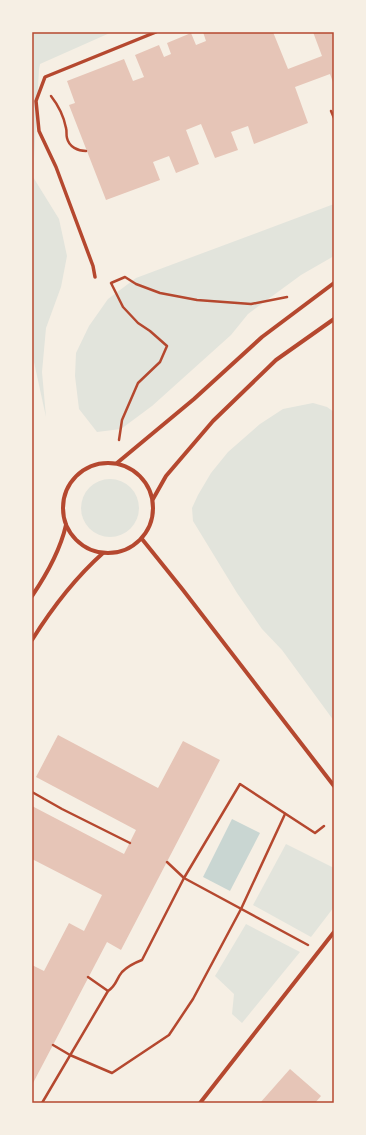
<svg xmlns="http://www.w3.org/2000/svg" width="366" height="1135" font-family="'DejaVu Sans',sans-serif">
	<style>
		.green { fill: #e2e4dc }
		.water { fill: #c9d6d2 }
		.building { fill: #e6c5b7 }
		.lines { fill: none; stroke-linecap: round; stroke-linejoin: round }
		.path { stroke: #b5482f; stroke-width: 2.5 }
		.pedestrian { stroke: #b5482f; stroke-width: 3.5 }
		.minor { stroke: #b5482f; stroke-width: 4 }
		.neatline { fill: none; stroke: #b5482f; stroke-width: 1.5 }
	</style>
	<rect width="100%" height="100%" fill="#f6efe4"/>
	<g class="green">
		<path d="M32,32H112L40,64L39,69L33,177L59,219L67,256L61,287L46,328L42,372L46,417L32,353Z"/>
		<path d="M334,204V256L301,275L248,314L231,335L152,406L121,429L97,432L79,409L75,376L76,353L89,326L108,299L136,278Z"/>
		<path d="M313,403L327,407L334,412V721L282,650L262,629L237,593L193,521L192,508L198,495L211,473L228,452L260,424L283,409Z"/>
		<circle cx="110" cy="508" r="29"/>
		<path d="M286,844L334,868V907L311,937L253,905Z"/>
		<path d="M246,924L300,952L242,1023L232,1014L234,994L215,976Z"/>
	</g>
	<path class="water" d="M232,819L260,833L230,891L203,877Z"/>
	<g class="building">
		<path d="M203,32H273L288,69L322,56L313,32H334V85L330,74L295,87L308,123L254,144L248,126L231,132L238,150L215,158L201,124L186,130L199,164L176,173L169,156L153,162L160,180L106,200L69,105L75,103L67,81L124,59L133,81L144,77L135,55L159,45L164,57L171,54L167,43L191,33L196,45L206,41Z"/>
		<path d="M58,735L158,788L183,741L220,760L121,950L107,942L32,1085V965L44,971L69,923L84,931L102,895L32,859V806L124,854L136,830L36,777Z"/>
		<path d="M290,1069L321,1096L315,1103H260Z"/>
	</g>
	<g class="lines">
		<g class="path">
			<path d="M51,96C58,105 64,117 66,128C67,131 66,135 67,138C69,147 78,151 86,151"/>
			<path d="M331,111L334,118"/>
			<path d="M119,440L122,420L138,383L160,362L167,346L150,331L138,323L123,307L111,283L125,277L136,284L160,293L197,300L251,304L287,297"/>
			<path d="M32,792L62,809L130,843"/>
			<path d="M167,862L184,878L308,945"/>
			<path d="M88,977L108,991C117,985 116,979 122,972C128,966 134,963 142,960L184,878L240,784L315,833L324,826"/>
			<path d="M53,1045L70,1055L112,1073L169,1035L193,999L241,909L285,814"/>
			<path d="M42,1103L108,991"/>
		</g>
		<path class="pedestrian" d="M95,277L93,266L56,167L39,131L36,101L45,77L156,32"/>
		<g class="minor">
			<circle cx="108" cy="508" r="45"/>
			<path d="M117,463L194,399L262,337L334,283"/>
			<path d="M153,499L166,476L213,421L276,360L334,319"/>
			<path d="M142,539L183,590L334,786"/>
			<path d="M32,596C47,574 60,551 66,525"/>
			<path d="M32,640C52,608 75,578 103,553"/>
			<path d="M200,1103L334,932"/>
		</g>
	</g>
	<rect width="366" height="1135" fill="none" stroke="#f6efe4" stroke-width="66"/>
	<rect x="33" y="33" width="300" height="1069" class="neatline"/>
</svg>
